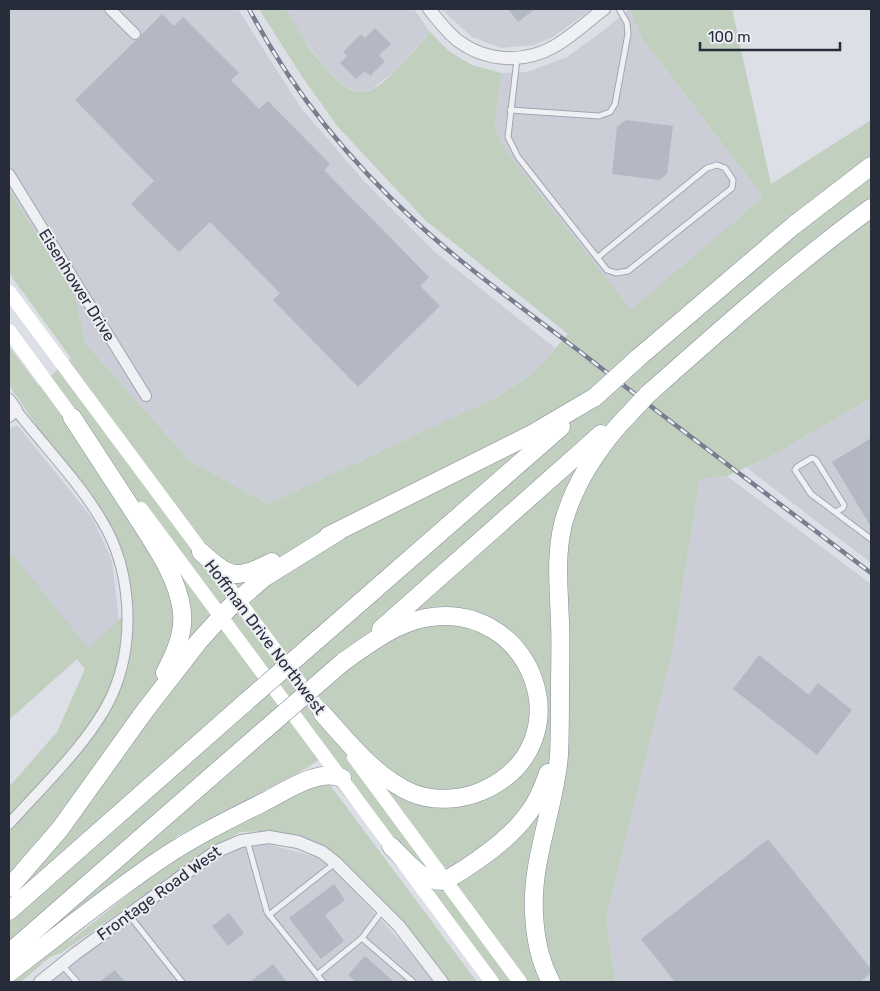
<svg xmlns="http://www.w3.org/2000/svg" width="880" height="991" font-family="Rubik,sans-serif">
	<style>
		.built { fill: #cbced7 }
		.green { fill: #c1cfbe }
		.building { fill: #b4b8c2 }
		.lines { fill: none; stroke-linecap: round; stroke-linejoin: round }
		.service-casing { stroke: #a2a6af; stroke-width: 7 }
		.minor-casing { stroke: #a2a6af; stroke-width: 12 }
		.tertiary-casing { stroke: #a2a6af; stroke-width: 14 }
		.motorway-casing { stroke: #858c9b; stroke-width: 19 }
		.service { stroke: #eff0f4; stroke-width: 5 }
		.minor { stroke: #eff0f4; stroke-width: 10 }
		.tertiary { stroke: #eff0f4; stroke-width: 12 }
		.secondary { stroke: #fff; stroke-width: 14 }
		.motorway { stroke: #fff; stroke-width: 18 }
		.rail-casing { stroke: #777e8e; stroke-width: 4.5 }
		.rail { stroke: #eceef3; stroke-width: 2.5; stroke-dasharray: 8; stroke-linecap: butt }
		.motorway-bridge-casing { stroke: #858c9b; stroke-width: 19; stroke-linecap: butt }
		.motorway-bridge { stroke: #fff; stroke-width: 18 }
		.labels { text-anchor: middle; dominant-baseline: central; stroke-width: 4; stroke-linejoin: round; paint-order: stroke }
		.street-label { font-size: 16px; fill: #272c3b; stroke: #eceef3 }
	</style>
	<rect width="100%" height="100%" fill="#dcdfe6"/>
	<g class="built">
		<path d="M9,9H238L301,108L364,181L435,252L555,348L534,372L499,396L268,504L190,461L86,344L75,296L9,190Z"/>
		<path d="M286,9H414L430,32L396,70L371,90L357,92L344,86L326,69L294,25Z"/>
		<path d="M441,9H592L553,37L534,45L501,48L472,37Z"/>
		<path d="M630,9L642,38L763,197L631,311L505,150L495,127L501,73L527,72L567,57L604,30Z"/>
		<path d="M871,398V563L747,468L770,457Z"/>
		<path d="M18,426L93,519L112,561L119,620L88,649L12,553L9,555V428Z"/>
		<path d="M727,476L871,584V982H615L606,918L673,647L700,479Z"/>
		<path d="M264,843L321,858L353,890L417,959L434,982H47L205,867L237,849Z"/>
	</g>
	<path class="green" d="M259,9H286C296,29 334,89 357,92C360,92 366,91 369,91C385,86 418,46 430,32L450,52L472,65L501,73L495,127L505,150L631,310L763,197L642,38L630,9H732L771,184L871,120V398L770,457L727,476L700,479L673,647L606,918L615,982H485L371,827L339,790L319,760L282,784L269,788L245,803L177,836L130,887L61,948L195,842L249,807L327,781L477,982H450L400,917L370,890L337,855L322,845L273,831L240,832L204,854L61,953L50,957L21,982H9V787L57,732L85,669L77,659L9,720V555L12,553L88,648L133,607L125,557L9,385V346L39,386L71,358L9,273V190L75,296L86,344L190,461L268,504L499,396L534,372L568,334L425,220L338,127L303,78Z"/>
	<g class="building">
		<path d="M508,9H535L518,22Z"/>
		<path d="M162,14L174,26L183,17L239,73L231,80L259,109L268,101L330,164L324,170L429,277L420,286L440,306L358,387L273,300L280,293L210,222L179,252L131,204L154,181L75,100L135,41L139,39L142,34Z"/>
		<path d="M375,28L391,44L379,55L385,61L370,76L365,71L356,79L340,63L347,56L343,52L361,34L365,38Z"/>
		<path d="M626,120L673,126L667,174L659,180L612,174L617,127Z"/>
		<path d="M871,438V527L832,462Z"/>
		<path d="M759,655L809,695L818,683L852,710L817,755L733,689Z"/>
		<path d="M768,839L871,969V973L860,982H675L641,939Z"/>
		<path d="M334,884L345,900L325,915L344,941L321,959L289,918Z"/>
		<path d="M229,913L244,933L228,946L212,926Z"/>
		<path d="M365,956L394,982H356L348,975Z"/>
		<path d="M273,964L287,982H250Z"/>
		<path d="M115,970L125,982H99Z"/>
	</g>
	<g class="lines">
		<defs>
			<g id="service">
				<path d="M517,59L508,137L518,157L607,270L616,273L628,271L732,188L733,180L725,168L717,165L707,168L597,258"/>
				<path d="M510,110L599,116L610,112L615,104L628,34L627,23L619,9"/>
				<path d="M836,512L843,508L844,505L816,460L812,458L797,467L795,470L811,494L871,539"/>
				<path d="M247,840L267,912L323,982"/>
				<path d="M129,915L182,982"/>
				<path d="M269,915L335,863"/>
				<path d="M362,938L413,982"/>
				<path d="M62,965L77,982"/>
				<path d="M317,975L362,938L382,911"/>
			</g>
			<g id="minor">
				<path d="M110,9L135,34"/>
				<path d="M9,174L146,396"/>
				<path d="M9,824C42,787 93,739 113,693C125,665 129,635 127,604C125,575 118,547 102,521C80,483 44,446 16,410"/>
			</g>
			<g id="tertiary">
				<path d="M429,9C437,19 447,32 457,40C486,62 524,64 555,46C572,36 588,21 604,9"/>
				<path d="M9,400L16,410L9,416"/>
				<path d="M40,982L75,954L215,852L241,841L269,837L298,842L322,852L336,863L399,926L442,982"/>
			</g>
			<g id="motorway">
				<path d="M638,358L793,226L871,166"/>
				<path d="M647,395C720,330 793,265 871,208"/>
				<path d="M72,417C91,446 110,475 128,503C148,535 178,574 182,612C184,634 175,654 165,673"/>
				<path d="M328,536L532,434L595,397"/>
				<path d="M201,552C231,579 236,580 272,562"/>
				<path d="M381,629L601,434"/>
				<path d="M316,641L561,427"/>
				<path d="M322,713C348,742 375,777 412,793C434,802 461,800 482,791C587,745 533,598 425,618C394,624 369,644 343,662"/>
				<path d="M391,846C407,862 421,882 445,881C472,865 508,841 527,815C537,803 543,788 548,773"/>
				<path d="M9,888L60,829L144,712L199,641L229,608L265,577L339,531"/>
				<path d="M9,911L247,701"/>
				<path d="M9,953L261,733"/>
				<path d="M9,973C59,935 109,894 161,859C195,836 232,818 268,800C287,790 320,768 342,778"/>
				<path d="M551,982C540,962 535,936 534,913C531,859 555,808 559,755C560,734 560,712 560,691C560,668 561,645 560,623C559,589 555,557 563,524C573,487 593,455 618,426"/>
			</g>
		</defs>
		<use href="#service" class="service-casing"/>
		<use href="#minor" class="minor-casing"/>
		<use href="#tertiary" class="tertiary-casing"/>
		<use href="#motorway" class="motorway-casing"/>
		<use href="#service" class="service"/>
		<use href="#minor" class="minor"/>
		<use href="#tertiary" class="tertiary"/>
		<g class="secondary">
			<path d="M9,292L327,720"/>
			<path d="M9,331L77,424"/>
			<path d="M141,509L492,982"/>
			<path d="M354,757L520,982"/>
		</g>
		<use href="#motorway" class="motorway"/>
		<defs>
			<path id="rail" d="M249,9C291,89 349,161 416,222C468,270 527,311 583,354C678,428 775,500 871,573"/>
		</defs>
		<use href="#rail" class="rail-casing"/>
		<use href="#rail" class="rail"/>
		<defs>
			<g id="motorway-bridge">
				<path d="M595,397L638,358"/>
				<path d="M618,426L647,395"/>
				<path d="M247,701L316,641"/>
				<path d="M261,733L343,662"/>
			</g>
		</defs>
		<use href="#motorway-bridge" class="motorway-bridge-casing"/>
		<use href="#motorway-bridge" class="motorway-bridge"/>
	</g>
	<g class="labels">
		<g class="street-label">
			<text transform="translate(77 285) rotate(58)">Eisenhower Drive</text>
			<text transform="translate(265 637) rotate(53)">Hoffman Drive Northwest</text>
			<text transform="translate(159 893) rotate(-36)">Frontage Road West</text>
		</g>
	</g>
	<rect width="880" height="991" fill="none" stroke="#272c3b" stroke-width="20"/>
	<path d="M700 42v8h140v-8" fill="none" stroke="#272c3b" stroke-width="2.5"/>
	<text x="708" y="42" font-size="15" fill="#272c3b" stroke="#eceef3" stroke-width="4" paint-order="stroke">100 m</text>
</svg>
